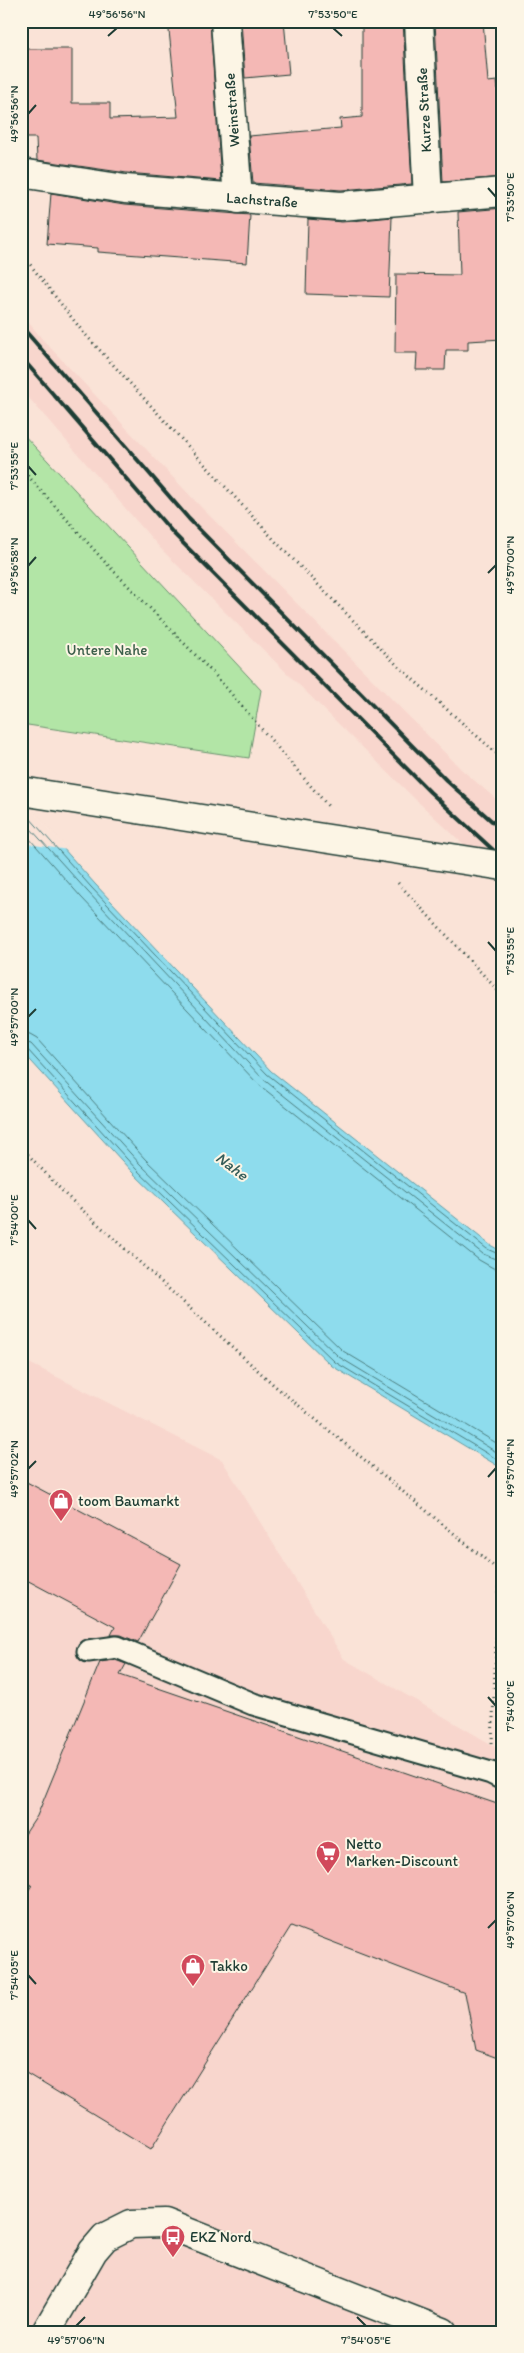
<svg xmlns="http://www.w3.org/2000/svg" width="524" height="2353" font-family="Itim,sans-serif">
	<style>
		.built { fill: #f8d6cd }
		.green { fill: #b2e5a6; stroke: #68916d }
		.water { fill: #8edced; stroke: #629ca3 }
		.pier { fill: #fae3d7 }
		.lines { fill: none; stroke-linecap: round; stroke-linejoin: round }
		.shore { stroke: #4b7d7e; stroke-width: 1 }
		.building { fill: #f4b8b5; stroke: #1f3d34 }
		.lane-casing { stroke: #1f3d34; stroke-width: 25 }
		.street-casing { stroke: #1f3d34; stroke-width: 31 }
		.path { stroke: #1f3d34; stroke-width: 3; stroke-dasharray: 1 4; stroke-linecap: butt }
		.lane { stroke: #fcf5e5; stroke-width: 21 }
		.street { stroke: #fcf5e5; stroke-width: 28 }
		.rail { stroke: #1f3d34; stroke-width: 4 }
		.highway-bridge-casing { stroke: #1f3d34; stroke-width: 31; stroke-linecap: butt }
		.highway-bridge { stroke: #fcf5e5; stroke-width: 28 }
		.ticks { fill: none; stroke: #1f3d34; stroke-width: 2 }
		.labels { text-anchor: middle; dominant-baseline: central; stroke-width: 4; stroke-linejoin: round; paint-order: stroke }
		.street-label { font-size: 15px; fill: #1f3d34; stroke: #fcf5e5 }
		.park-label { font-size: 15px; fill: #3c5f4b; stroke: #fcf5e5 }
		.poi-label { font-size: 15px; fill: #1f3d34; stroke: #fcf5e5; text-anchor: start }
		.water-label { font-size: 16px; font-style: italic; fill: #355d59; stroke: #fcf5e5 }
		.neatline { fill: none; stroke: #1f3d34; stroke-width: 2 }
		.ticks-label { font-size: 12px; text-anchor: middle; fill: #1f3d34 }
	</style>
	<rect width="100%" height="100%" fill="#fae3d7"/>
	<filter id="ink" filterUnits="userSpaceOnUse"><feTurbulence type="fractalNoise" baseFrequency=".02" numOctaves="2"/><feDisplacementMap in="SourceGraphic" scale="10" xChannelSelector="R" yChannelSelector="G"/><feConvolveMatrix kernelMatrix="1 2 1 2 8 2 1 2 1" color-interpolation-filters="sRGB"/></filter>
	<g filter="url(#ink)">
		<g class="built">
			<path d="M21,313L43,340L200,506L461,769L503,805V881L415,799L161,549L21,389Z"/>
			<path d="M21,1359L222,1460L344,1659L503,1751V2332H21Z"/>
		</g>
		<path class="green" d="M21,432L261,690L249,758L21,724Z"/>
		<path class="water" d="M21,801L95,884L271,1071L490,1245L503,1252V1469L332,1366L132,1172L21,1050Z"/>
		<path class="pier" d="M21,798L23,799L68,850L21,843Z"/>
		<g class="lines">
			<g class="shore">
				<path d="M21,808L91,887L267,1074L487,1249L503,1256"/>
				<path d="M21,818L87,891L263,1079L483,1254L503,1262"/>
				<path d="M21,829L81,897L258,1084L479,1260L493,1268L503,1270"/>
				<path d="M21,1033L30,1035L37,1039L145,1159L343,1351L503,1447"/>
				<path d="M21,1041L31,1044L140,1164L339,1357L503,1456"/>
				<path d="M21,1047L27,1049L136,1169L335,1362L503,1463"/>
			</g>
		</g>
		<g class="building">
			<path d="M168,21H210L221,181L127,173L37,160L36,138H21V49H72V103H110V119L178,117Z"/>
			<path d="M241,21H284L289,74L245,78Z"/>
			<path d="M362,21H403L412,184L341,190L253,183L249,136L341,128L340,119L362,117Z"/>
			<path d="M435,21H483L488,82L497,81L501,121H503V177L443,182Z"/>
			<path d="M51,193L124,205L250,215L247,263L98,252V248L47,244Z"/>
			<path d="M503,208V339L468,341V350H446L445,370H416L417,353H395L396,274L460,275L458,212Z"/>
			<path d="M392,217L389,297L306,294L308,219L342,222Z"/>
			<path d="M21,1479L181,1564L138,1642L121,1635H111L115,1627L21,1577Z"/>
			<path d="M115,1660L126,1664L120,1675L503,1806V2060L476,2050L465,1993L291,1926L151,2149L21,2070V1902L32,1885L21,1878V1840L37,1816L100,1662Z"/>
		</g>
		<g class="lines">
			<defs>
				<path id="lane" d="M88,1651L117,1647L253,1704L491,1773L503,1779"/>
				<g id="street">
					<path d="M225,21L238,199"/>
					<path d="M419,21L428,199"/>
					<path d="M21,173L125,189L341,206L503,192"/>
					<path d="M46,2332L93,2251L105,2237L131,2224L164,2223L443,2332"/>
				</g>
			</defs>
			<use href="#lane" class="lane-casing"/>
			<use href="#street" class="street-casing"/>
			<g class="path">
				<path d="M21,253L83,332L277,543L398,666L503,759"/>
				<path d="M21,468L104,561L215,675L328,806"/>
				<path d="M398,883L503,996"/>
				<path d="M21,1147L66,1195L275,1386L503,1574"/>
				<path d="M492,1743L499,1572"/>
			</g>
			<use href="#lane" class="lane"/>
			<use href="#street" class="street"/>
			<g class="rail">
				<path d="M21,326L189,519L447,781L503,831"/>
				<path d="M21,357L174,534L430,792L503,859"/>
			</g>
			<defs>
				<path id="highway-bridge" d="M21,791L503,866"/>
			</defs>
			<use href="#highway-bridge" class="highway-bridge-casing"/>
			<use href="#highway-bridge" class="highway-bridge"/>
		</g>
	</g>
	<path class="ticks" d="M333,28L342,36M108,36L117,28M28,114L36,105M488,188L496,197M28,466L36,475M28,566L36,557M488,573L496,565M488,942L496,951M28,1017L36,1009M28,1220L36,1229M28,1469L36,1461M488,1477L496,1468M488,1697L496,1706M488,1928L496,1920M28,1975L36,1984M357,2317L366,2326M76,2326L85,2317"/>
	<defs>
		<symbol id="shop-pin" viewBox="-11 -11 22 30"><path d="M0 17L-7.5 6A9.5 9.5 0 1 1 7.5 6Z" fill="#d1495b" stroke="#fcf5e5"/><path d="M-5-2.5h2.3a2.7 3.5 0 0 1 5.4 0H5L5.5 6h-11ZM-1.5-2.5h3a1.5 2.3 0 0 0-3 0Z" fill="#fff"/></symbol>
		<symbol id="supermarket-pin" viewBox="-11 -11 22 30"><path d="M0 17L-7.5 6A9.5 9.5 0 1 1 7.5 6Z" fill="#d1495b" stroke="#fcf5e5"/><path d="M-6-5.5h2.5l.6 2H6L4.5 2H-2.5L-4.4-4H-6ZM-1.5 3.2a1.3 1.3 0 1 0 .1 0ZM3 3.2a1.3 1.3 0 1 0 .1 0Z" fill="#fff"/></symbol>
		<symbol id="bus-pin" viewBox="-11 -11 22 30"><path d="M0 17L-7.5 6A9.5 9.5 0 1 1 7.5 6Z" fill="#d1495b" stroke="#fcf5e5"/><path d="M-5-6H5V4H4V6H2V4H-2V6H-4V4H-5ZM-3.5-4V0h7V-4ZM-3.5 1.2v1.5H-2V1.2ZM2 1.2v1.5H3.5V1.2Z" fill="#fff"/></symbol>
	</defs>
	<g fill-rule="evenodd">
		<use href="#shop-pin" x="47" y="1487" width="28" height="38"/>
		<use href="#supermarket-pin" x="314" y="1839" width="28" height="38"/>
		<use href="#shop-pin" x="179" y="1952" width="28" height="38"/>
		<use href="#bus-pin" x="159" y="2223" width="28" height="38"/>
	</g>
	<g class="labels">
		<g class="street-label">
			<text transform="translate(232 110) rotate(-94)">Weinstraße</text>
			<text transform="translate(424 110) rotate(-93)">Kurze Straße</text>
			<text transform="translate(262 200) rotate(4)">Lachstraße</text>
		</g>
		<g class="park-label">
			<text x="107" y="650">Untere Nahe</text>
		</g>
		<g class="poi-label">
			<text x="78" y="1501">toom Baumarkt</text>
			<text x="346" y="1844">Netto<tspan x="346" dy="17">Marken-Discount</tspan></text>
			<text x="210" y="1966">Takko</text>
			<text x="190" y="2237">EKZ Nord</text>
		</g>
		<g class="water-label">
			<text transform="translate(232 1166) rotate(37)">Nahe</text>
		</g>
	</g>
	<rect width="524" height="2353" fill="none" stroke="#fcf5e5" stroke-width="55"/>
	<rect x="28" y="28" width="468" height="2298" class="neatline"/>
	<g class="ticks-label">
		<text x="117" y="18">49°56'56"N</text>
		<text x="333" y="18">7°53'50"E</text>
		<text transform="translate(14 114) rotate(-90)" y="4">49°56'56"N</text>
		<text transform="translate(510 197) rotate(-90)" y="4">7°53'50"E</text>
		<text transform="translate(14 466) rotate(-90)" y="4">7°53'55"E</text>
		<text transform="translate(510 565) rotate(-90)" y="4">49°57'00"N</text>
		<text transform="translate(14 566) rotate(-90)" y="4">49°56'58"N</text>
		<text transform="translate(510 951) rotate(-90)" y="4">7°53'55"E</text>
		<text transform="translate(14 1017) rotate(-90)" y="4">49°57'00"N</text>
		<text transform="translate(14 1220) rotate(-90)" y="4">7°54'00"E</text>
		<text transform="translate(510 1468) rotate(-90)" y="4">49°57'04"N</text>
		<text transform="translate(14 1469) rotate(-90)" y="4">49°57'02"N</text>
		<text transform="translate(510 1706) rotate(-90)" y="4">7°54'00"E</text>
		<text transform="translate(510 1920) rotate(-90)" y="4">49°57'06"N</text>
		<text transform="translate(14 1975) rotate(-90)" y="4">7°54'05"E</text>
		<text x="76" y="2344">49°57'06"N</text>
		<text x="366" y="2344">7°54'05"E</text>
	</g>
</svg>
